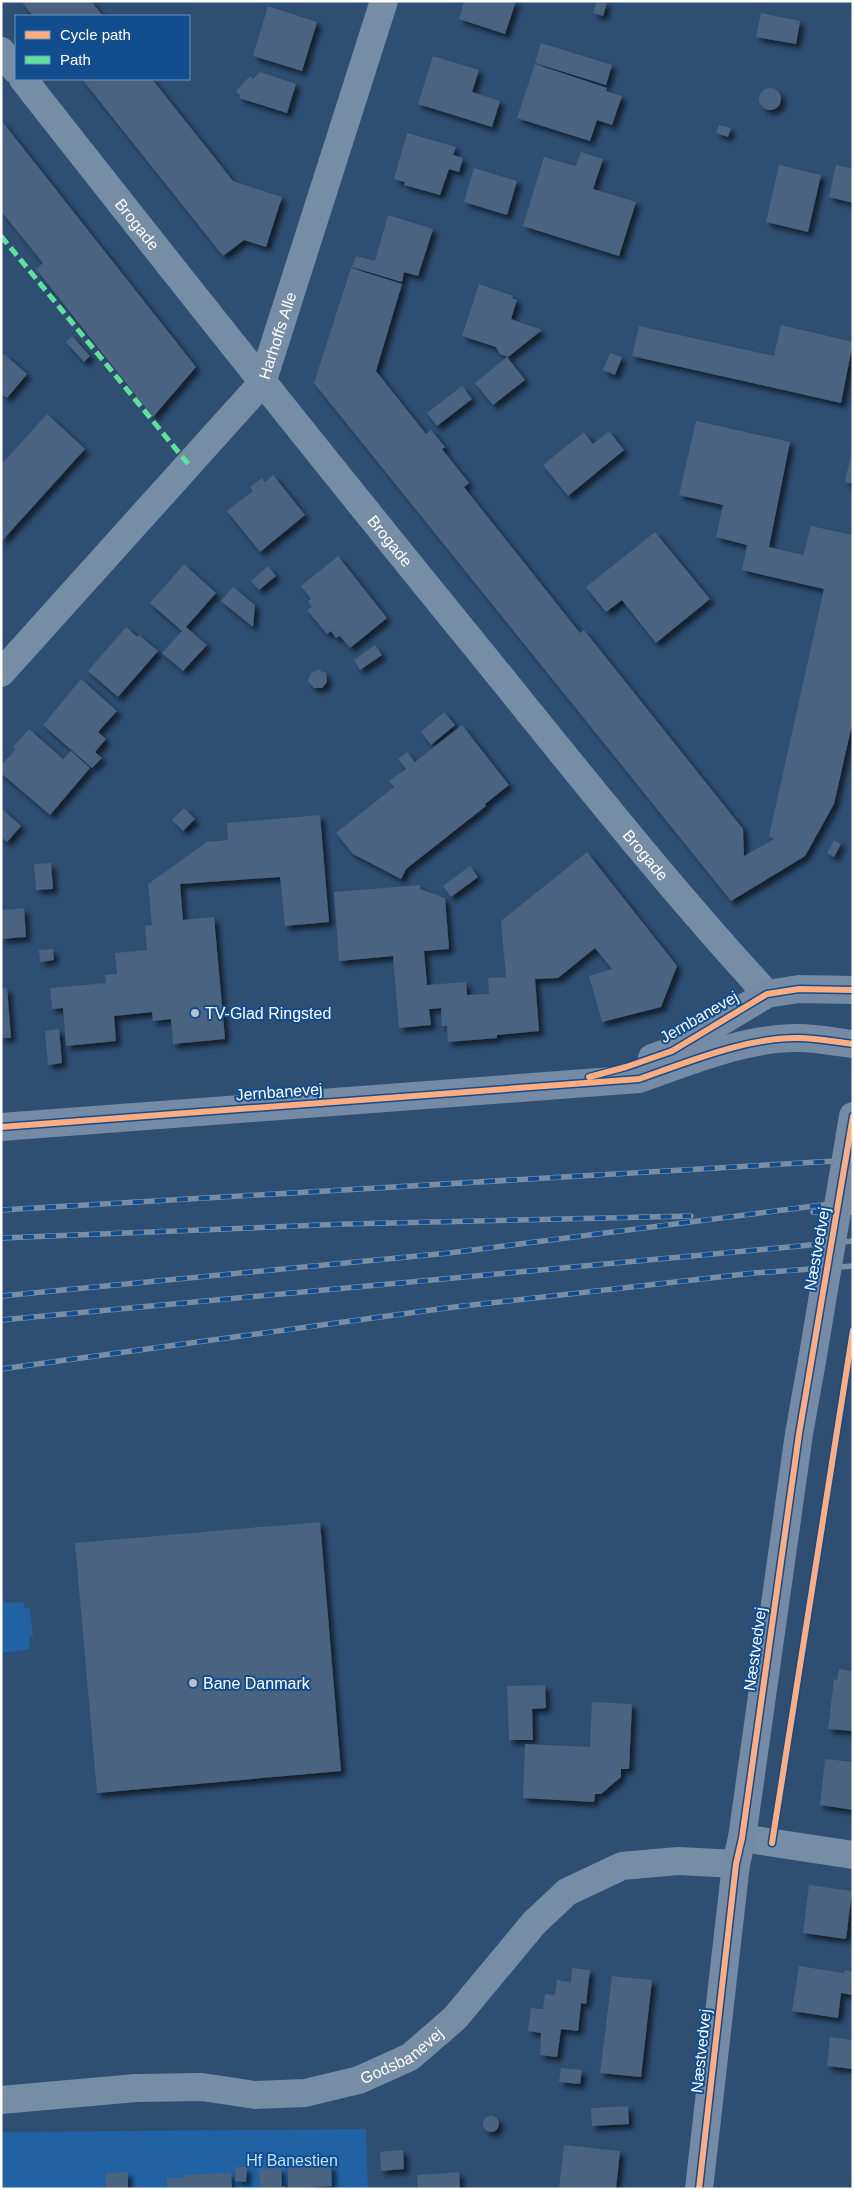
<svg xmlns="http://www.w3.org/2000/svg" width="854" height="2190" font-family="Arial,sans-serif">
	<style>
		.green { fill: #2162a4 }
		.building { fill: #486380; filter: url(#shadow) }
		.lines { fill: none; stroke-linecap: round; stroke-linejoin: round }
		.minor { stroke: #758da5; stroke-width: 28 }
		.major { stroke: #748aa5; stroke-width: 28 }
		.rail-casing { stroke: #778ea5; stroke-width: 5.5 }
		.rail { stroke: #114d8f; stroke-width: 4; stroke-dasharray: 11; stroke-linecap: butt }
		.major-bridge { stroke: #748aa5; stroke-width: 28 }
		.quiet { stroke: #60e19b; stroke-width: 5; stroke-dasharray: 10 5; stroke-linecap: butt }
		.cycleway-casing { stroke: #114d8f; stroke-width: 9 }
		.cycleway { stroke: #ffac80; stroke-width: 6 }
		.poi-dot { fill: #b6c1ce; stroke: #114d8f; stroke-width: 2 }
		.labels { text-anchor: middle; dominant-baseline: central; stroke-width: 4; stroke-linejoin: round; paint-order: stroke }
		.street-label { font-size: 16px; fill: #fff; stroke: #114d8f }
		.poi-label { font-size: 16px; fill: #fff; stroke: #114d8f; text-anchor: start }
		.park-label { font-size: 16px; fill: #c1dffd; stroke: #114d8f }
	</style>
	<defs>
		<filter id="shadow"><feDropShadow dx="4.5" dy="4.5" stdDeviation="2.5" flood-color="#0009"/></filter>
	</defs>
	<rect width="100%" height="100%" fill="#2e4e72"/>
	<g class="green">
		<path d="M4,1598V1603L24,1602V1607L30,1608L33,1636L29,1637L30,1649L1,1653V1599Z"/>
		<path d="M366,2129L368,2189H1V2132Z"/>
	</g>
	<g class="building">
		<path d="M21,1H91L103,16H33Z"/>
		<path d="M464,1H516L505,34L459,19Z"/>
		<path d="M597,1L607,3L603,16L593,13Z"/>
		<path d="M268,6L317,22L302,71L253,56Z"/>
		<path d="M761,13L800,21L796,44L756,37Z"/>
		<path d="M541,43L612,65L606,85L535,63Z"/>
		<path d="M433,56L479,70L472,92L500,101L492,127L418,104Z"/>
		<path d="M535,64L607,88L606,91L622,96L612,125L597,120L590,141L517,118Z"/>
		<path d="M260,72L296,84L287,113L239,98L240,95L236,91L250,76L253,79Z"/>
		<path d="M82,79H152L233,181L282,197L266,247L244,240L223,256Z"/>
		<circle cx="770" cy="99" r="11"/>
		<path d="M1,120L196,367L153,417L36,269L43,263L1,211Z"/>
		<path d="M719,125L731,128L728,137L716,133Z"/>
		<path d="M407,133L456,147L453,155L463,158L459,172L449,169L440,195L404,185L405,182L394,179Z"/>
		<path d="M581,152L603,159L593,189L636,202L619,256L523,226L544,157L576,166Z"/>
		<path d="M779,165L821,175L808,232L766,222Z"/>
		<path d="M836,165L853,169V203L829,197Z"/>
		<path d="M474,168L517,181L507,215L464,202Z"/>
		<path d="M388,215L433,229L418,276L404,272L402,282L352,267L356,256L375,261Z"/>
		<path d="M351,268L402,284L376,371L426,434L431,430L445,447L442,449L469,483L464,487L580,633L584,630L743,829L744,856L774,839L769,836L824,589L742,570L747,545L716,537L723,505L679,495L696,421L790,442L769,547L803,555L811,526L853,535V720L834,804L805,856L731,901L314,383Z"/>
		<path d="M479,284L513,296L512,298L517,300L511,319L542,330L508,357L500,354L496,347L462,336Z"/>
		<path d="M781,325L853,342L841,403L632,356L639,326L774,356Z"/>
		<path d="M72,336L90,356L84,362L66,342Z"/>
		<path d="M610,353L622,357L615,375L603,370Z"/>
		<path d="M4,354L27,374L7,398L1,393V358Z"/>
		<path d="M507,357L525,380L493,405L475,383Z"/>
		<path d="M462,386L472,399L437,426L427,413Z"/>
		<path d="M47,414L85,449L1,542V465Z"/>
		<path d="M609,431L624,450L568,496L543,465L584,432L593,444Z"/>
		<path d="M852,450H853V484L845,482Z"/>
		<path d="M273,475L305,515L260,552L227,511L253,491L250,487L262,478L265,482Z"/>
		<path d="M655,532L710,599L656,643L622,600L606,612L586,587Z"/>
		<path d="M338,556L387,618L350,648L340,636L336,638L331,631L327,634L307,610L312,607L308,601L311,599L301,586Z"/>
		<path d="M184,564L216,593L186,627L207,645L183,671L162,653L182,631L150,603Z"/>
		<path d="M268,566L276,576L259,590L251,581Z"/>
		<path d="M233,587L255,605L253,627L221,601Z"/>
		<path d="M126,627L137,637L139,635L158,651L118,697L88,671Z"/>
		<path d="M375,645L382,655L360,670L354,660Z"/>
		<path d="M318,670L326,673L327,682L322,688H314L308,681L311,673Z"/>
		<path d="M81,679L117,711L98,732L106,739L95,752L102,758L92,768L43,725Z"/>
		<path d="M444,712L455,725L431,745L421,732Z"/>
		<path d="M462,725L509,785L485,804L486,806L406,869L401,879L353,854L336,833L394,787L389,781L406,769L398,759L407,752L415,762Z"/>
		<path d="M29,729L63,759L71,751L90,768L50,815L1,773V766L16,749L13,747Z"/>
		<path d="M1,808L21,826L7,842L1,837Z"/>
		<path d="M184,808L195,819L183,831L172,820Z"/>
		<path d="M320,815L329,922L285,926L280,877L180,884L183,920L214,917L225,1039L173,1044L171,1019L153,1021L152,1012L114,1016L116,1041L66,1046L63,1008L52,1009L50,988L106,983L105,975L117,974L115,953L147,950L145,926L152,925L148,884L207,842L228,840L227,823Z"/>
		<path d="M834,840L841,844L834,857L827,853Z"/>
		<path d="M587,852L677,966L661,1007L602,1022L589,976L612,969L595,948L558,978L535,979L539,1031L497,1035V1038L448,1042L447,1026H442L441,1008L429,1009L431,1025L399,1028L393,956L339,961L334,892L420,885V889L445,898L449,949L424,951L427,985L466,982L467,995L489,994L488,978L506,977L501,921Z"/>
		<path d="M51,863L53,889L36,890L34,864Z"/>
		<path d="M470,866L478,877L451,897L443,886Z"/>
		<path d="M24,908L26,937L1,939V910Z"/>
		<path d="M53,949L54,960L40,962L39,950Z"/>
		<path d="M1,988H7L11,1038H1Z"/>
		<path d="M59,1029L62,1063L48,1065L45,1031Z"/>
		<path d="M320,1522L341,1771L97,1793L75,1543Z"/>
		<path d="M839,1669L853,1671V1731L828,1729L834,1679L837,1680Z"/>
		<path d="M545,1685L546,1708L532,1709L533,1740H509L507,1686Z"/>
		<path d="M592,1702L632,1704L629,1769H621V1777L601,1794H595L594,1802L523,1798L525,1744L590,1747Z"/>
		<path d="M825,1759L853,1762V1810L820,1805Z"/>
		<path d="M809,1885L852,1891L846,1939L803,1933Z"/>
		<path d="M799,1966L844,1973L845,1970L853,1972V1995L841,1993L838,2018L792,2011Z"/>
		<path d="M572,1968L590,1970L586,2004L581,2003L578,2031L561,2029L557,2057L540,2055L541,2033L528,2031L531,2008L543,2009L545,1994L555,1995L557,1980L571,1982Z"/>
		<path d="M612,1976L652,1980L641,2077L600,2073Z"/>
		<path d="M830,2037L853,2040V2069L827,2066Z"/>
		<path d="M561,2068L582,2070L580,2084L559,2082Z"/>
		<path d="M628,2106L629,2124L592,2126L591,2108Z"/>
		<circle cx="491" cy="2124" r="8"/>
		<path d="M564,2145L620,2151L616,2189H559Z"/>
		<path d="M403,2150L404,2169L381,2171L380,2152Z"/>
		<path d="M331,2165L332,2186L288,2189V2167Z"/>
		<path d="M236,2167H247L246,2182L235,2181Z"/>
		<path d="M281,2168L282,2187L285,2186V2189H255L260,2186L259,2169Z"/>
		<path d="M128,2172V2188L106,2189L105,2173Z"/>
		<path d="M459,2172L460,2189H418L417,2175Z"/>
		<path d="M231,2173L232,2189H167V2178H184V2175Z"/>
	</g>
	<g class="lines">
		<g class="minor">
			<path d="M1,51L16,70"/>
			<path id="s1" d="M23,79C173,270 324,460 478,649C572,765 665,883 767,994"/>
			<path id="s2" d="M1,673L262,383L384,1"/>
			<path d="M742,1838L853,1855"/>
			<path id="s3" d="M1,2100L136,2088L202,2087L255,2095L305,2093L359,2080L410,2057L455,2018L534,1923L567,1892L622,1866L678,1861L736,1864"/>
		</g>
		<g class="major">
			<path d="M652,1058L672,1051L767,994L799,989L853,990"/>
			<path d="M1,1127L639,1079C688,1062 747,1037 799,1038C817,1038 835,1042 853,1044"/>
			<path d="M699,2189L736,1864L742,1838L799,1434L812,1361"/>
		</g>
		<defs>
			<g id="rail">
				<path d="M1,1210L853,1160"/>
				<path d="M813,1212H853"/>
				<path d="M1,1238L346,1224L691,1216"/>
				<path d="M1,1296L449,1253L853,1201"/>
				<path d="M1,1320L853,1241"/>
				<path d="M1,1369L446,1308L754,1273L853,1266"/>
			</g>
		</defs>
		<use href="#rail" class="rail-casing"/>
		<use href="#rail" class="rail"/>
		<path class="major-bridge" d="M812,1361L853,1116"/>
		<path class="quiet" d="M1,236L189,465"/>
		<defs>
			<g id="cycleway">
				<path d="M589,1077L626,1067L672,1051L767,994L799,989L853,990"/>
				<path d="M1,1127L639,1079C688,1062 747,1037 799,1038C817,1038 835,1042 853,1044"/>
				<path d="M772,1843L853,1330"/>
				<path d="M699,2189L736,1864L742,1838L799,1434L853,1116"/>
			</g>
		</defs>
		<use href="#cycleway" class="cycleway-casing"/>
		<use href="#cycleway" class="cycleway"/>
	</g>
	<g class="poi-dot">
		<circle cx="195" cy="1013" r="5"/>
		<circle cx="193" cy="1683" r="5"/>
	</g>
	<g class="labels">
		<g class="street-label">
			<text stroke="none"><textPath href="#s1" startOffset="185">Brogade</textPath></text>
			<text stroke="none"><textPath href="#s2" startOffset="440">Harhoffs Alle</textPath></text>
			<text stroke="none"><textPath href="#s1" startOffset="590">Brogade</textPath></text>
			<text stroke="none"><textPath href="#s1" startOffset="995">Brogade</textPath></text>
			<text transform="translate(699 1017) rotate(-30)">Jernbanevej</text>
			<text transform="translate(279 1092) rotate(-4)">Jernbanevej</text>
			<text transform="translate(817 1249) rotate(-80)">Næstvedvej</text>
			<text transform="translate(755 1649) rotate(-82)">Næstvedvej</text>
			<text transform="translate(701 2051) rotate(-84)">Næstvedvej</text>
			<text stroke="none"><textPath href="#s3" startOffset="410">Godsbanevej</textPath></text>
		</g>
		<g class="poi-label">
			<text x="205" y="1013">TV-Glad Ringsted</text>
			<text x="203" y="1683">Bane Danmark</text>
		</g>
		<g class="park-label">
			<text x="292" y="2160">Hf Banestien</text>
		</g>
	</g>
	<rect width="854" height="2190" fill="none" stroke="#ffffff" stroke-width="5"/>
	<rect x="15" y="15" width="175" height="65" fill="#114d8f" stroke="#7094bc"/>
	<rect x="25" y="31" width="25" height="8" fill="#ffac80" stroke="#7094bc"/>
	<text x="60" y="40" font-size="15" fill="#ffffff">Cycle path</text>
	<rect x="25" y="56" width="25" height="8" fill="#60e19b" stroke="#7094bc"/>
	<text x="60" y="65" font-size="15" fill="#ffffff">Path</text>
</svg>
